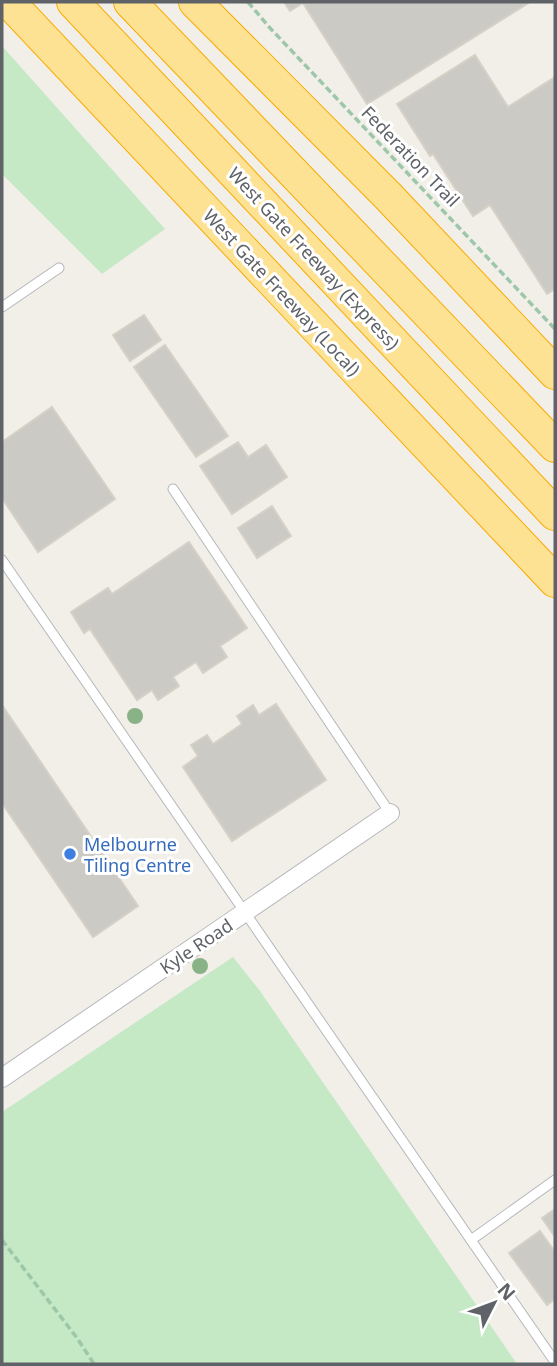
<svg xmlns="http://www.w3.org/2000/svg" width="557" height="1366" font-family="'Noto Sans',sans-serif">
	<style>
		.green { fill: #c5e8c5 }
		.building { fill: #cccac5; stroke: #d6d1c6; stroke-width: 2 }
		.lines { fill: none; stroke-linecap: round; stroke-linejoin: round }
		.lane-casing { stroke: #b5b8bc; stroke-width: 11 }
		.street-casing { stroke: #b5b8bc; stroke-width: 20 }
		.highway-casing { stroke: #f9ab00; stroke-width: 34 }
		.path { stroke: #9cc7a9; stroke-width: 3.5; stroke-dasharray: 7 3.5; stroke-linecap: butt }
		.lane { stroke: #fff; stroke-width: 9 }
		.street { stroke: #fff; stroke-width: 18 }
		.highway { stroke: #fde293; stroke-width: 32 }
		.tree { fill: #89b387 }
		.shop-dot { fill: #3f7fe0; stroke: #fff; stroke-width: 2.5 }
		.labels { text-anchor: middle; dominant-baseline: central; stroke-width: 6; stroke-linejoin: round; paint-order: stroke }
		.street-label { font-size: 18px; fill: #5f6368; stroke: #fff }
		.shop-label { font-size: 18px; fill: #366cbe; stroke: #fff; text-anchor: start }
	</style>
	<rect width="100%" height="100%" fill="#f1efe8"/>
	<g class="green">
		<path d="M2,46L165,229L102,274L2,174Z"/>
		<path d="M233,957L260,991L517,1364H2V1112Z"/>
	</g>
	<g class="building">
		<path d="M284,2H530L367,104L303,3L290,11Z"/>
		<path d="M475,55L508,107L555,77V289L547,294L490,205L473,216L433,154L430,156L397,104Z"/>
		<path d="M144,315L161,340L130,361L113,335Z"/>
		<path d="M165,345L228,436L196,457L134,367Z"/>
		<path d="M52,407L115,499L38,552L2,498V442Z"/>
		<path d="M238,442L248,457L266,445L287,477L232,514L200,466Z"/>
		<path d="M272,506L291,536L257,558L238,528Z"/>
		<path d="M189,542L247,628L220,646L227,657L203,673L196,662L173,677L179,686L158,700L152,690L137,700L90,629L84,633L71,612L108,588L112,594Z"/>
		<path d="M276,704L326,780L232,841L183,767L198,756L191,745L207,735L213,744L242,724L237,716L253,705L259,715Z"/>
		<path d="M2,705L138,906L93,937L2,803Z"/>
		<path d="M555,1209V1237L542,1218Z"/>
		<path d="M540,1231L555,1252V1299L547,1305L509,1253Z"/>
	</g>
	<g class="lines">
		<defs>
			<g id="lane">
				<path d="M2,307L59,268"/>
				<path d="M173,489L390,813"/>
				<path d="M2,560L555,1362"/>
				<path d="M471,1240L555,1180"/>
			</g>
			<path id="street" d="M2,1078L390,813"/>
			<g id="highway">
				<path d="M9,2L555,581"/>
				<path d="M73,2L555,514"/>
				<path d="M130,2L555,446"/>
				<path d="M195,2L388,196L555,373"/>
			</g>
		</defs>
		<use href="#lane" class="lane-casing"/>
		<use href="#street" class="street-casing"/>
		<use href="#highway" class="highway-casing"/>
		<g class="path">
			<path d="M248,2L270,28L555,329"/>
			<path d="M2,1240L77,1338L94,1364"/>
		</g>
		<use href="#lane" class="lane"/>
		<use href="#street" class="street"/>
		<use href="#highway" class="highway"/>
	</g>
	<g class="tree">
		<circle cx="135" cy="716" r="8"/>
		<circle cx="200" cy="966" r="8"/>
	</g>
	<circle class="shop-dot" cx="70" cy="854" r="7"/>
	<g class="labels">
		<g class="street-label">
			<text transform="translate(411 156) rotate(46)">Federation Trail</text>
			<text transform="translate(314 258) rotate(47)">West Gate Freeway (Express)</text>
			<text transform="translate(282 292) rotate(47)">West Gate Freeway (Local)</text>
			<text transform="translate(196 946) rotate(-34)">Kyle Road</text>
		</g>
		<g class="shop-label">
			<text x="84" y="844">Melbourne<tspan x="84" dy="21">Tiling Centre</tspan></text>
		</g>
	</g>
	<rect width="557" height="1366" fill="none" stroke="#5f6368" stroke-width="7"/>
	<g transform="translate(494 1303) rotate(48)" stroke="#ffffff" stroke-width="5" paint-order="stroke">
	<path d="M0-5L12 26L0 18L-12 26Z" fill="#5f6368"/>
	<text y="-10" font-size="19" font-weight="bold" text-anchor="middle" fill="#5f6368">N</text>
	</g>
</svg>
